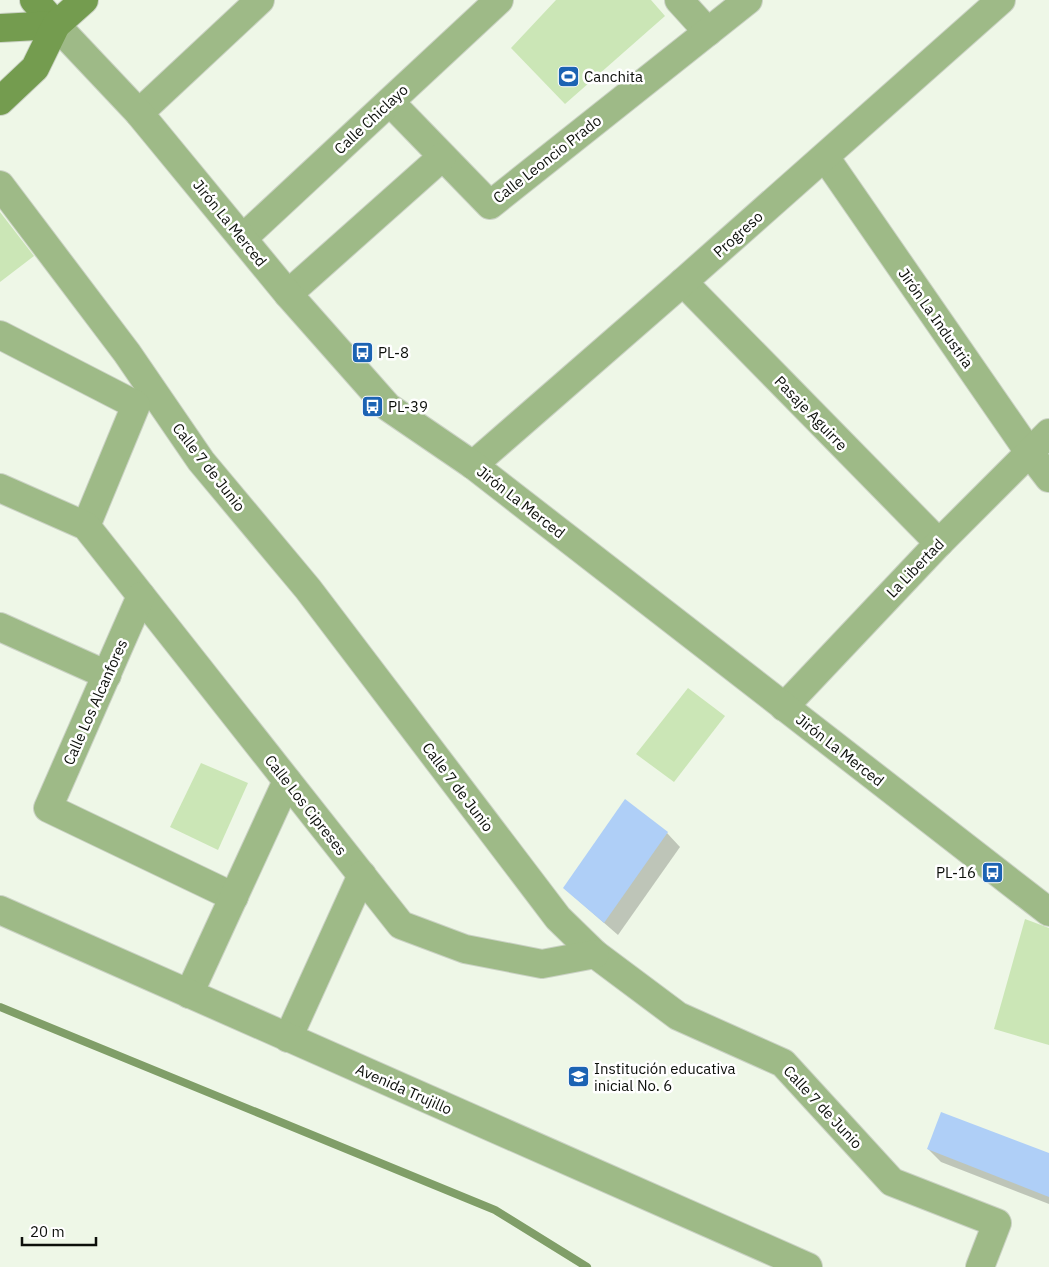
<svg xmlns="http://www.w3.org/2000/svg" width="1049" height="1267" font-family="'IBM Plex Sans',sans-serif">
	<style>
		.green { fill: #cbe6b6 }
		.shadow { fill: #0003 }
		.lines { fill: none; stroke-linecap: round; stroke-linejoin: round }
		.stream { stroke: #809e68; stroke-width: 8 }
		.building { fill: #afcff7 }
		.minor-casing { stroke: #cad2c4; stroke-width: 30 }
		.tertiary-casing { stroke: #cad2c4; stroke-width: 30 }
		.secondary-casing { stroke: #cad2c4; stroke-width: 30 }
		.minor { stroke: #9eba87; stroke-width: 28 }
		.tertiary { stroke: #9eba87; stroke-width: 28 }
		.secondary { stroke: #749c4f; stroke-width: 28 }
		.labels { text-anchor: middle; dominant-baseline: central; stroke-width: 5; stroke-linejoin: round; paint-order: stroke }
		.poi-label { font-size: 15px; fill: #0c0f0a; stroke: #fff; text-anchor: start }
		.street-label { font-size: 15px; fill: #0c0f0a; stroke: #fff }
	</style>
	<rect width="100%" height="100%" fill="#eef7e7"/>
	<g class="green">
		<path d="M556,0H651L665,16L565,104L511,48Z"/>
		<path d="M0,212L34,256L0,282Z"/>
		<path d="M688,688L725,716L674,782L636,754Z"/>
		<path d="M201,763L248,783L218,850L170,827Z"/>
		<path d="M1025,919L1049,928V1045L994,1029Z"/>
	</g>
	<g class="shadow">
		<path d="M667,833L680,847L618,935L564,888Z"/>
		<path d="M928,1149L1049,1154V1204L941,1162Z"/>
	</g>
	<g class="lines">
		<path class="stream" d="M0,1007L495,1210L587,1267"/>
	</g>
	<g class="building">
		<path d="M625,799L668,832L604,923L563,888Z"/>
		<path d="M941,1112L1049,1153V1197L927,1149Z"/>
	</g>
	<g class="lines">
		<defs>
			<g id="minor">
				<path d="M679,0L708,32"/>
				<path d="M390,102L490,205L748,0"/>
				<path d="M139,113L260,0"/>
				<path d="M825,157L1029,452L1049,478"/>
				<path d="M0,185L127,353L201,461L308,589L558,918L595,954L678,1016L783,1063L892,1182L997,1223L980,1267"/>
				<path d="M243,238L499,0"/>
				<path d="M683,282L939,543"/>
				<path d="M288,294L442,157"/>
				<path d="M0,335L136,405L86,526"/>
				<path d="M473,465L683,282L1001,0"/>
				<path d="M0,488L86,526L401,925L465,949L542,964L595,954"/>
				<path d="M141,596L48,808L234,897"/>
				<path d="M0,627L107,675"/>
				<path d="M784,707L939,543L1049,433"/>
				<path d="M189,994L287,781"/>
				<path d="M288,1038L362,875"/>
			</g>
			<g id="tertiary">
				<path d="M56,25L139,113L288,294L388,407L473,465L1049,912"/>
				<path d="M0,910L808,1267"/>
			</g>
			<g id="secondary">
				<path d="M34,0L56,25"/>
				<path d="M0,28L56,25"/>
				<path d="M0,101L35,68L56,25L84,0"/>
			</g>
		</defs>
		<use href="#minor" class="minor-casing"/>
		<use href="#tertiary" class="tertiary-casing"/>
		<use href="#secondary" class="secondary-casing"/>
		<use href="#minor" class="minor"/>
		<use href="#tertiary" class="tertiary"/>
		<use href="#secondary" class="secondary"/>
	</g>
	<defs>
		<symbol id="stadium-square" viewBox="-11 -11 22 22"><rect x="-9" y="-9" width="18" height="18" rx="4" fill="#1c63b3" stroke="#fff"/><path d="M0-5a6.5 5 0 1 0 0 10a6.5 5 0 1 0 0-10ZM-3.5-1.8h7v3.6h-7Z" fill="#fff"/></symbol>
		<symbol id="bus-square" viewBox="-11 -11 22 22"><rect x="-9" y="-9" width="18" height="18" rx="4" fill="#1c63b3" stroke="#fff"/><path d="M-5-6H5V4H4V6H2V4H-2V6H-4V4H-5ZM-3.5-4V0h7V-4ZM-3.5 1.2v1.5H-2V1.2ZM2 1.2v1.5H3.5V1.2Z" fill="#fff"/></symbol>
		<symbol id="school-square" viewBox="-11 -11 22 22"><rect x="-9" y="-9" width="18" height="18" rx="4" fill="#1c63b3" stroke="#fff"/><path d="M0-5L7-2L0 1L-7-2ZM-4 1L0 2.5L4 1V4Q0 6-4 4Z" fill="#fff"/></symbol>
	</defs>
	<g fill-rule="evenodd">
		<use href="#stadium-square" x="556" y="64" width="25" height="25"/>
		<use href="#bus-square" x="350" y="340" width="25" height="25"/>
		<use href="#bus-square" x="360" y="394" width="25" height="25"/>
		<use href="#bus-square" x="980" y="860" width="25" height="25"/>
		<use href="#school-square" x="566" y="1064" width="25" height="25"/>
	</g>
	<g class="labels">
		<g class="poi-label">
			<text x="584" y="76">Canchita</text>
			<text x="378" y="352">PL-8</text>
			<text x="388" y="406">PL-39</text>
			<text x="976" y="872" text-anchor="end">PL-16</text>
			<text x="594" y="1068">Institución educativa<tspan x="594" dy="17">inicial No. 6</tspan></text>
		</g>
		<g class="street-label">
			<text transform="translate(371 119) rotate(-43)">Calle Chiclayo</text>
			<text transform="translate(547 159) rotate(-38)">Calle Leoncio Prado</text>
			<text transform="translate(230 223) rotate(51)">Jirón La Merced</text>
			<text transform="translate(738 234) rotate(-42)">Progreso</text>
			<text transform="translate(936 318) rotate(55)">Jirón La Industria</text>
			<text transform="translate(811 413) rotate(46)">Pasaje Aguirre</text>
			<text transform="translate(209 467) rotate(52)">Calle 7 de Junio</text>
			<text transform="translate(521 502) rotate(38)">Jirón La Merced</text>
			<text transform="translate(915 568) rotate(-46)">La Libertad</text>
			<text transform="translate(95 702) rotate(-66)">Calle Los Alcanfores</text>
			<text transform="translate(840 750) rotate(38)">Jirón La Merced</text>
			<text transform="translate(458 787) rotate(53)">Calle 7 de Junio</text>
			<text transform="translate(306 805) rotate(52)">Calle Los Cipreses</text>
			<text transform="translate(404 1089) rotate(24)">Avenida Trujillo</text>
			<text transform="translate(823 1107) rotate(47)">Calle 7 de Junio</text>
		</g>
	</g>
	<path d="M22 1237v8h74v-8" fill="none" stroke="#0c0f0a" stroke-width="2.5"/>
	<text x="30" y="1237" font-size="15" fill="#0c0f0a" stroke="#ffffff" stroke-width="4" paint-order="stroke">20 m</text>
</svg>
